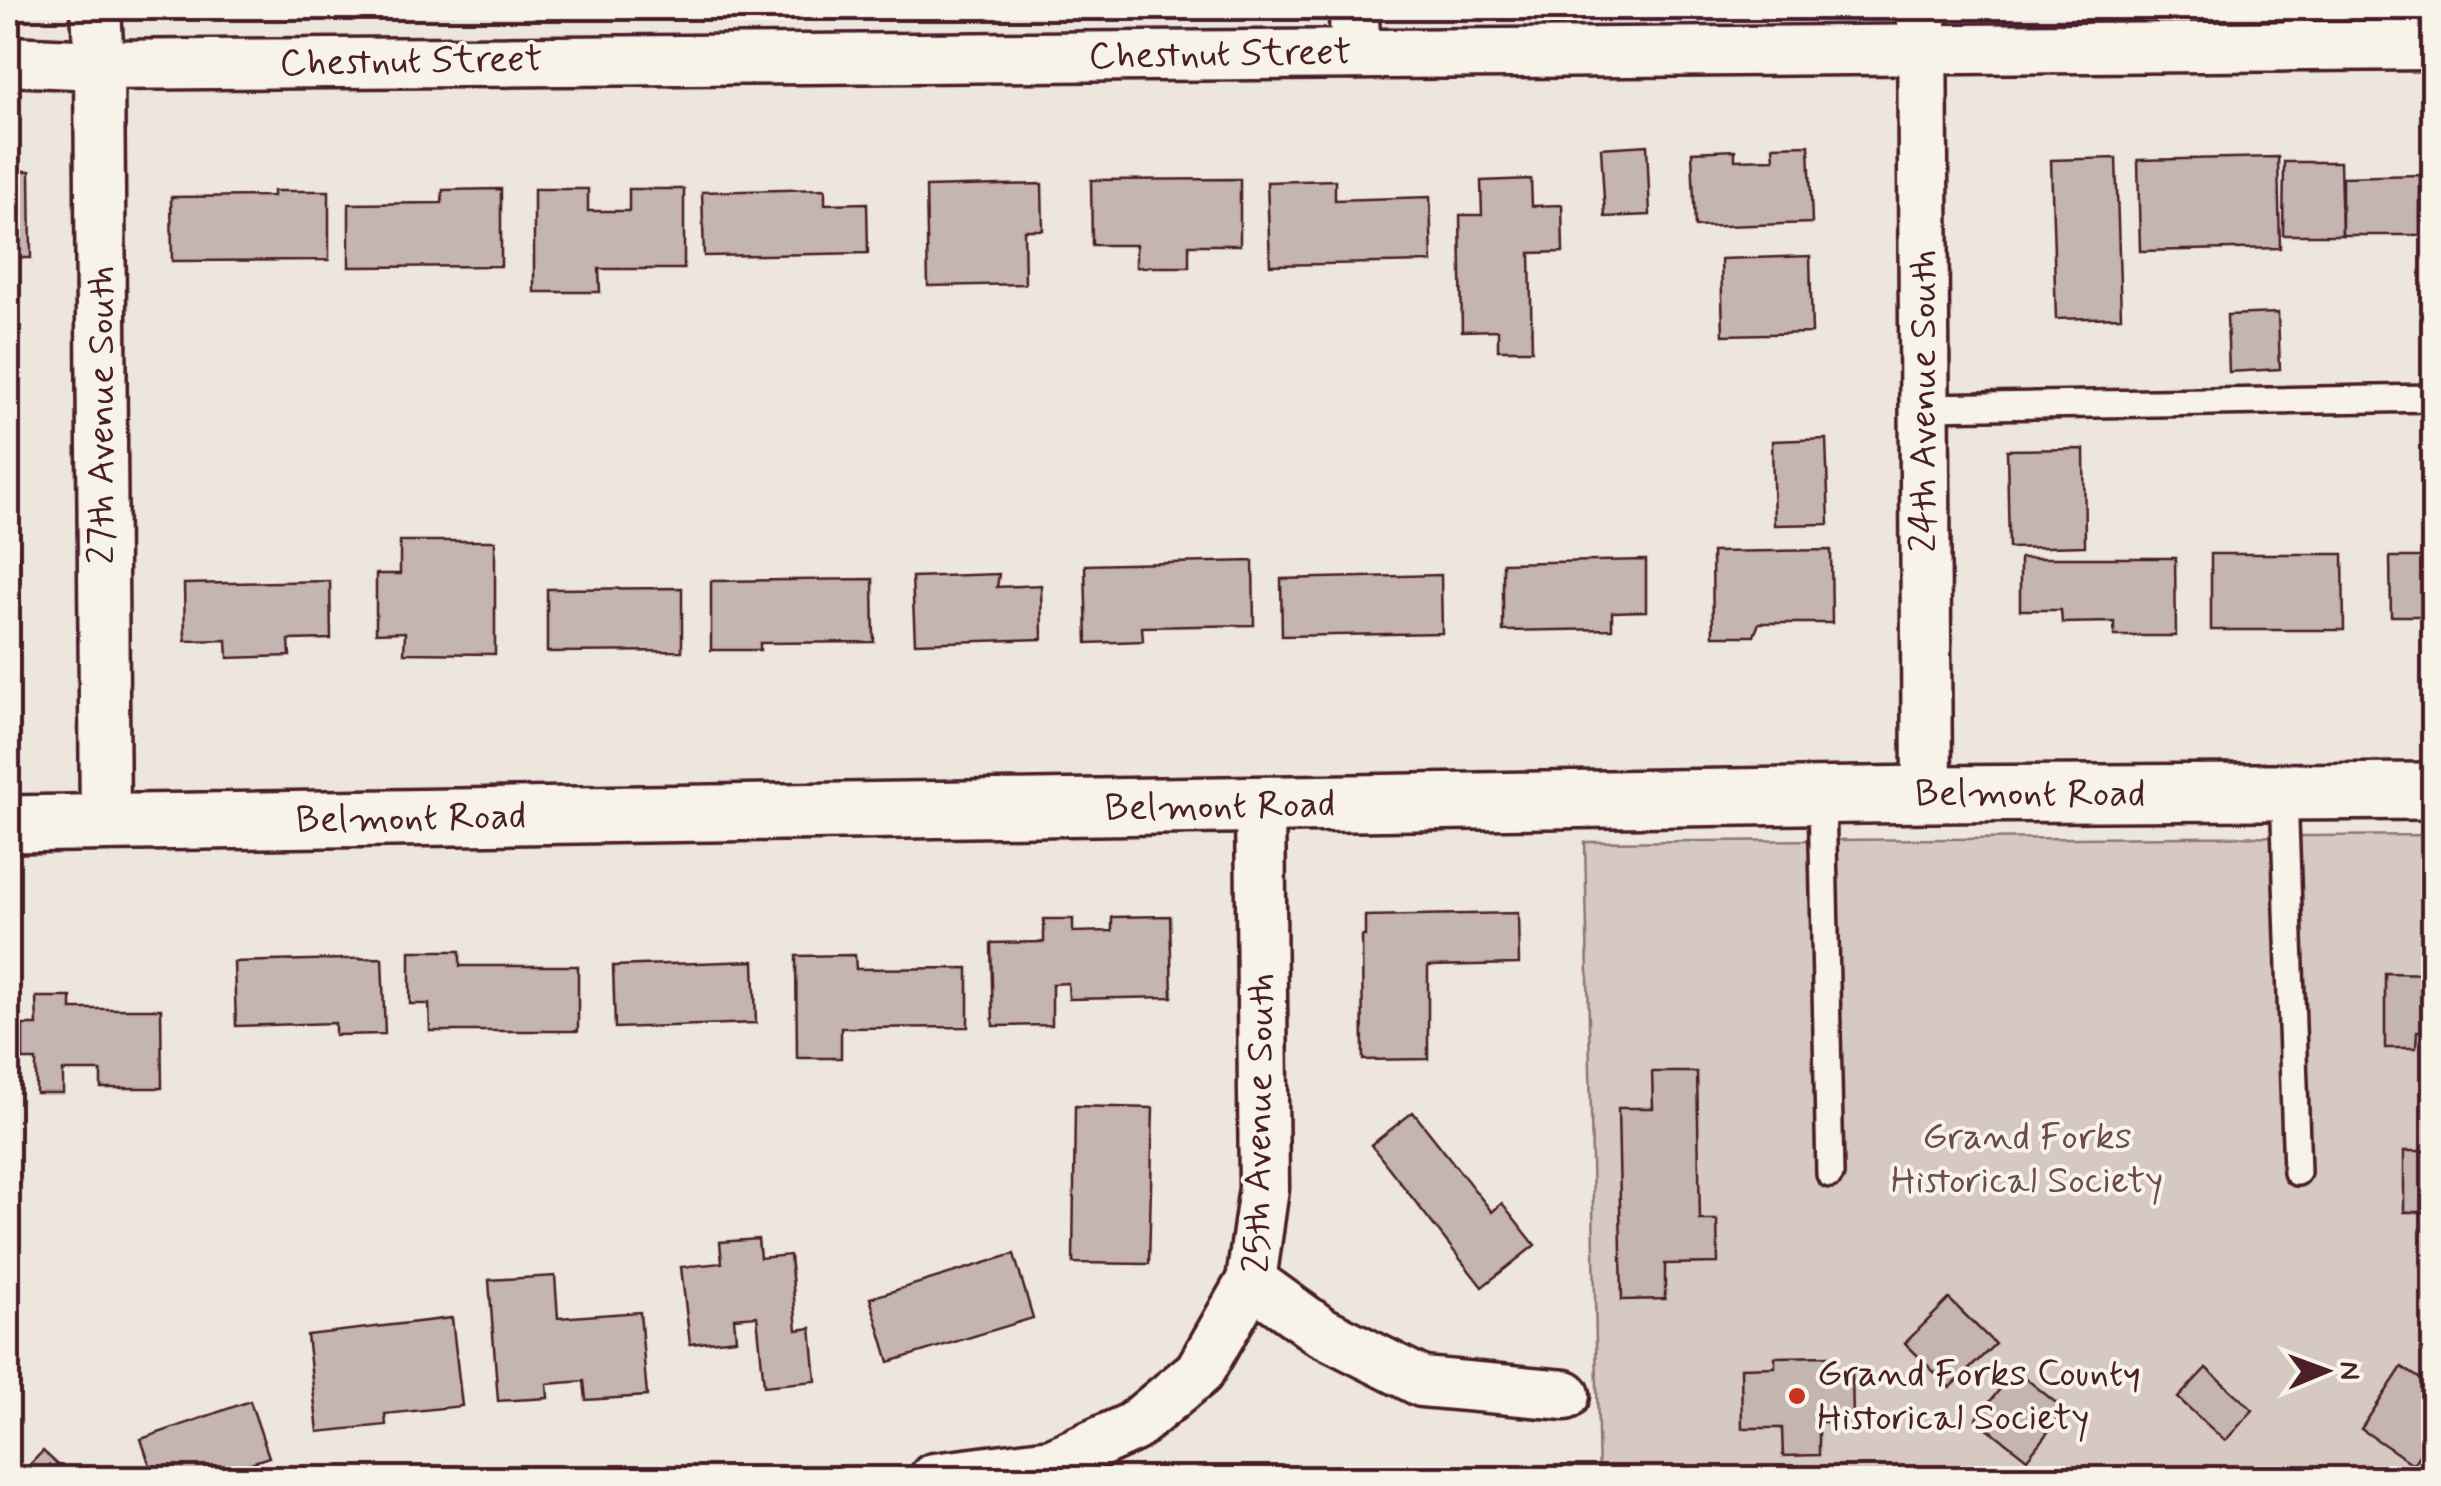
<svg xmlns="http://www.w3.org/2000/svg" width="2441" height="1486" font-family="Mynerve,sans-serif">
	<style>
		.green { fill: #d5c9c2; stroke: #907476; stroke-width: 2.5 }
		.building { fill: #c4b5b0; stroke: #4a1f2b; stroke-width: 2.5 }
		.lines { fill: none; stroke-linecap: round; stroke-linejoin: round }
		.lane-casing { stroke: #4a1f2b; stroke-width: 32 }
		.street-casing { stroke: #4a1f2b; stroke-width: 55 }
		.secondary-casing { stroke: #4a1f2b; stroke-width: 62 }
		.lane { stroke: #f7f3e8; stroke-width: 25 }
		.street { stroke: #f7f3e8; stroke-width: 48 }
		.secondary { stroke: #f7f3e8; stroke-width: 55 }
		.poi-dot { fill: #c8321e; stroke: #f7f3e8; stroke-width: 4 }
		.labels { text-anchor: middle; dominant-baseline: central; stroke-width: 8; stroke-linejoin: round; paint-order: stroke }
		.street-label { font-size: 38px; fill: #4a1f2b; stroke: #f7f3e8 }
		.park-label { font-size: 38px; fill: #6d4a51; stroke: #f7f3e8 }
		.poi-label { font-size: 38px; fill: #4a1f2b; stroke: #f7f3e8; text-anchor: start }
	</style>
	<rect width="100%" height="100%" fill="#ece6dd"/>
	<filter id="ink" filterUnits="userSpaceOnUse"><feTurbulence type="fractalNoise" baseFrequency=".01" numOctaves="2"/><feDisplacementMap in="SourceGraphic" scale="20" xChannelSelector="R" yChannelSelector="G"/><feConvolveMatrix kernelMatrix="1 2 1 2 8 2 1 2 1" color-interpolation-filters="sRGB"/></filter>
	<g filter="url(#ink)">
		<path class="green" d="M2433,835V1478H1599L1585,842Z"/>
		<g class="building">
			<path d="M1647,145L1650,215L1605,217L1601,148Z"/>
			<path d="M1809,145L1812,223L1695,227L1692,152L1735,150V160L1774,159L1773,146Z"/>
			<path d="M2278,157L2280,248L2140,251L2138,160Z"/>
			<path d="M2116,158L2121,317L2056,319L2051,160Z"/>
			<path d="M2284,162H2340L2342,235H2283Z"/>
			<path d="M8,171H30L31,258H8Z"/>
			<path d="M2420,175V235H2342V177Z"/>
			<path d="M1240,179V245H1189V267H1136V245H1092L1091,180Z"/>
			<path d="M1531,179L1532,206L1562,205L1563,252L1530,253L1532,350H1498V330L1462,331L1460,215H1482L1481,181Z"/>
			<path d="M1335,180V200L1430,197L1432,262L1270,265L1267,182Z"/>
			<path d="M1042,184L1043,230H1024L1025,284L928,286L926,187Z"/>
			<path d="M501,189V266L349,267V204L442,203L443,190Z"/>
			<path d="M534,189H588V211H629V189H684V269H599L600,292H534Z"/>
			<path d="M825,189V204L867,203L868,253L704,256L702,192Z"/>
			<path d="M273,191H329V260L172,261L171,197L273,196Z"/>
			<path d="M1810,256L1812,333L1723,335L1721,259Z"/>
			<path d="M2278,313L2280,369L2229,372L2227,315Z"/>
			<path d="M1826,439L1829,524L1774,525L1772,441Z"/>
			<path d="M2084,449L2085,546L2009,548L2007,450Z"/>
			<path d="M400,541H495V654L404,653L405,632L376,633V574H400Z"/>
			<path d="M1831,550L1832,623H1759L1754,636H1713L1712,552Z"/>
			<path d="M2211,554H2343L2344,630H2211Z"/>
			<path d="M19,555L20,607L11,608V625H8V556Z"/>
			<path d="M2390,557H2434V616H2391Z"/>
			<path d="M2020,558H2175L2176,636H2114V622L2062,623L2061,610H2020Z"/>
			<path d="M1646,560V611L1612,612V629L1503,631V563Z"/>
			<path d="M1253,561L1254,625L1142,627L1143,641L1087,643L1085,565Z"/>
			<path d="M999,574L997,587L1041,585L1042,639L915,643L912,577Z"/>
			<path d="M1441,575L1442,633L1282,636L1281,579Z"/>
			<path d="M873,579L874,642L760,643V650H711V581Z"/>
			<path d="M330,581L331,639L289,640L290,656L228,658L227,640L185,641L184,584Z"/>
			<path d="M682,588V651L547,652V589Z"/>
			<path d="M1518,913L1519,964L1428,966V1059L1363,1060L1362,936H1365V916Z"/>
			<path d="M1170,916L1172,997L1069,999L1068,983L1052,984V1025L993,1026L991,943L1044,942V919H1073V932L1112,931V917Z"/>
			<path d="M410,951H460V966H578V1031H430L429,1004H410Z"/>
			<path d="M855,955L856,969L968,968V1027L841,1028V1058H797L796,956Z"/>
			<path d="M382,958L385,1034L335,1035V1023L236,1026L234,962Z"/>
			<path d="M754,961L756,1023L615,1028L613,966Z"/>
			<path d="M2385,973L2434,974V1031H2417L2416,1048H2385Z"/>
			<path d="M36,997H71V1009H161L162,1088H101V1071H63V1093H36V1060H23V1025H37Z"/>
			<path d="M1652,1072H1697L1700,1220H1717L1718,1263L1665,1264V1299L1622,1300L1618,1108H1653Z"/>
			<path d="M1075,1106L1153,1108L1149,1264L1073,1263Z"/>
			<path d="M1413,1112L1492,1212L1502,1203L1535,1245L1482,1287L1371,1145Z"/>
			<rect x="2404" y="1151" width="30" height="61"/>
			<path d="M758,1239L760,1258L790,1255L797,1330L811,1328L816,1381L764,1386L757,1316L734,1318L736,1339L690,1344L681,1267L722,1263L720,1242Z"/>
			<path d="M1014,1254L1033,1318L889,1362L870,1298Z"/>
			<path d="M555,1276L558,1318L640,1312L647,1396L586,1400L584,1381L547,1384L548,1398L498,1401L489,1280Z"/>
			<path d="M1949,1299L1995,1344L1950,1388L1905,1343Z"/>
			<path d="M452,1318L462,1406L385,1414L386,1425L318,1432L307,1335Z"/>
			<path d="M1832,1356L1833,1370H1852L1853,1422H1819V1455L1783,1456L1782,1428H1742L1741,1368L1775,1367V1357Z"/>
			<path d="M2402,1367L2434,1388V1433L2413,1464L2361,1429Z"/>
			<path d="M2206,1368L2253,1410L2225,1441L2178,1398Z"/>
			<path d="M2015,1370L2065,1410L2027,1459L1976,1419Z"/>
			<path d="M250,1401L269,1457L206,1478H154L141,1439Z"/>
			<path d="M43,1451L72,1478H17Z"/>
		</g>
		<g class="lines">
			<defs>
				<g id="lane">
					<path d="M2297,8L2298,45"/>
					<path d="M1925,407L2434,398"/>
					<path d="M2284,792L2297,1172"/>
					<path d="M1822,796L1830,1174"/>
				</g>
				<g id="street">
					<path d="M96,8L99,65L105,823"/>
					<path d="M1354,8L1355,54"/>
					<path d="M1922,8L1927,794"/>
					<path d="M8,61L99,65C877,58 1655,45 2434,45"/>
					<path d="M1260,806L1264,1188L1251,1281L1319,1330L1422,1382L1565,1395"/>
					<path d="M934,1478L1052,1463L1133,1427L1199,1372L1251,1281"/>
				</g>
				<path id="secondary" d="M8,824L1927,794L2434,791"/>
			</defs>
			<use href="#lane" class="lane-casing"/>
			<use href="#street" class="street-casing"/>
			<use href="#secondary" class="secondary-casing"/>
			<use href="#lane" class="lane"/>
			<use href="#street" class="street"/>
			<use href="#secondary" class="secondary"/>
		</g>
	</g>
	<circle class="poi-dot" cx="1797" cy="1396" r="10"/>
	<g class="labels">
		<g class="street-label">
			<text transform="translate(1220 55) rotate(-1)">Chestnut Street</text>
			<text transform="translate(411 62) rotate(-1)">Chestnut Street</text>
			<text transform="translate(1924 401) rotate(-90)">24th Avenue South</text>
			<text transform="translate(102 415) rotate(-90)">27th Avenue South</text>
			<text x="2030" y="794">Belmont Road</text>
			<text transform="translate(1220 807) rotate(-1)">Belmont Road</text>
			<text transform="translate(411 819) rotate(-1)">Belmont Road</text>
			<text transform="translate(1260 1123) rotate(-89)">25th Avenue South</text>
		</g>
		<g class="park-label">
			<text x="2027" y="1137">Grand Forks<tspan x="2027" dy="44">Historical Society</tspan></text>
		</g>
		<g class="poi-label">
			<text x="1817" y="1374">Grand Forks County<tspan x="1817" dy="44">Historical Society</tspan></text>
		</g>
	</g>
	<rect width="2441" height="1486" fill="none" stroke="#f7f3e8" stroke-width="40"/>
	<rect x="20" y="20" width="2401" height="1446" fill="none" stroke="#4a1f2b" stroke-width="4" filter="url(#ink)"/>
	<g transform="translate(2326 1371) rotate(89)" stroke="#f7f3e8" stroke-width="8" paint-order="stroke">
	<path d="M0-8L18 38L0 25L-18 38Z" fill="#4a1f2b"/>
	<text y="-15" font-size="28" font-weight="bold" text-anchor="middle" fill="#4a1f2b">N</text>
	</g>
</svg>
